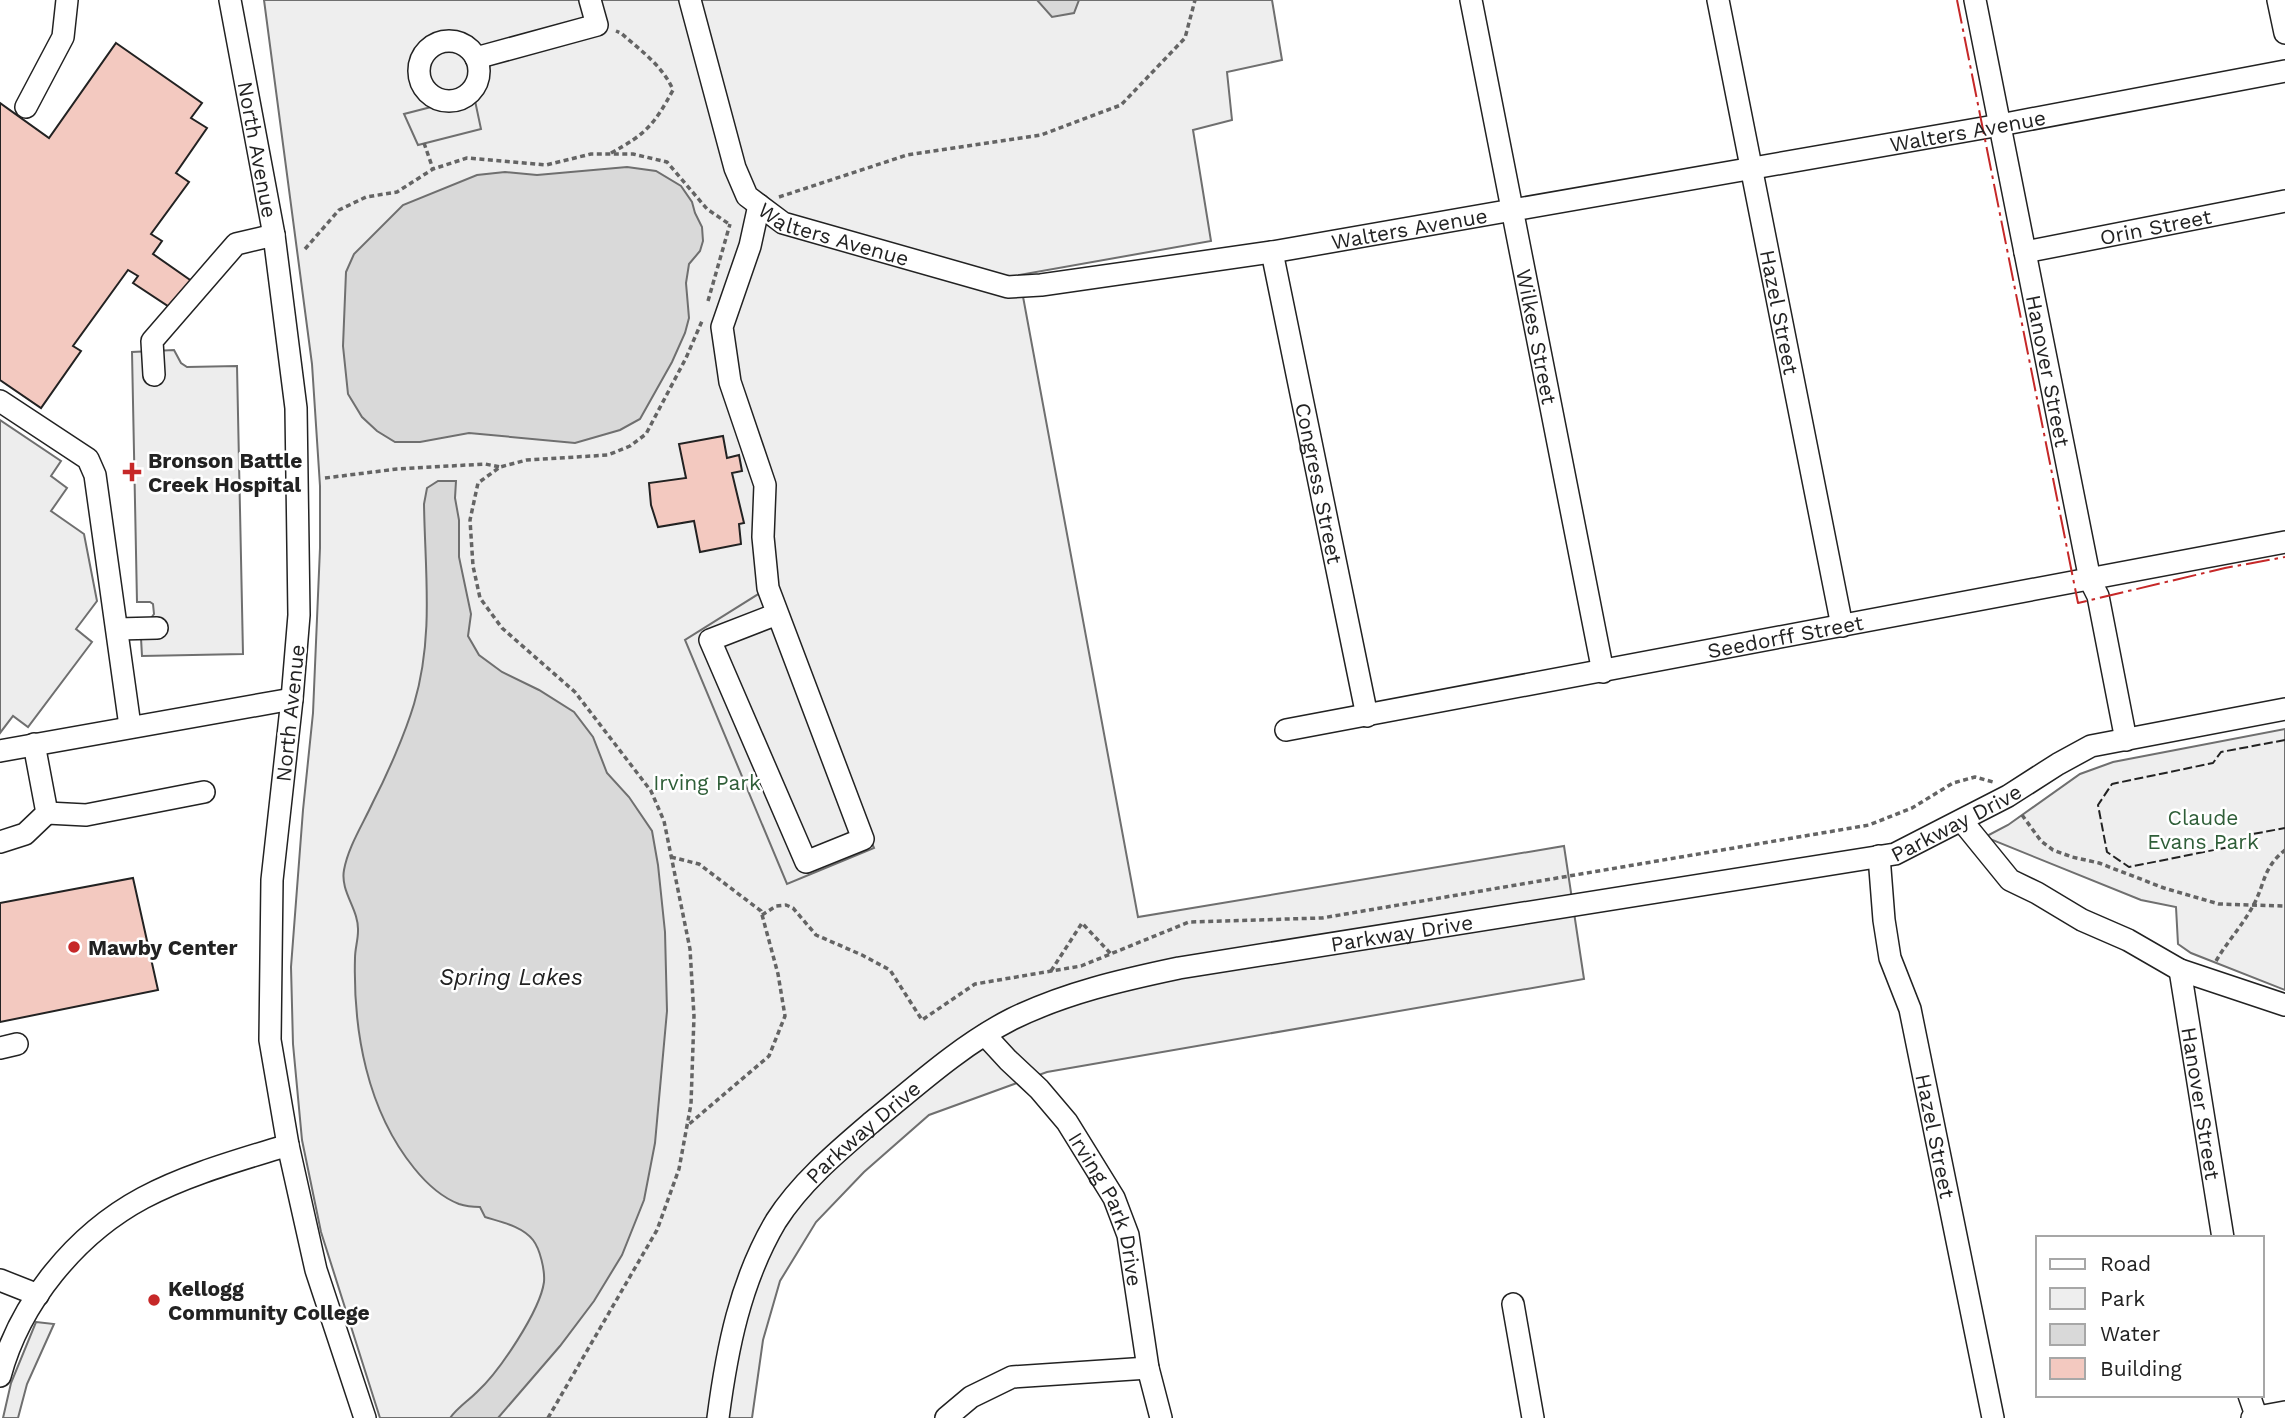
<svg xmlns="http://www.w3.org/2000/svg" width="2285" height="1418" font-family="'Work Sans',sans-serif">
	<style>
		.green { fill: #eee; stroke: #6f6f6f; stroke-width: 2 }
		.parking { fill: #ededed; stroke: #6f6f6f; stroke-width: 2 }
		.water { fill: #d9d9d9; stroke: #6f6f6f; stroke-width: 2 }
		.building { fill: #f3c9c0; stroke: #222; stroke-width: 2 }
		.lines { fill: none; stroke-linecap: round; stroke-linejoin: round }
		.minor-casing { stroke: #222; stroke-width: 24 }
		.path { stroke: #646464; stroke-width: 3.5; stroke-dasharray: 5 3.5; stroke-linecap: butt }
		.minor { stroke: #fff; stroke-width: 21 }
		.fence { stroke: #222; stroke-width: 2; stroke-dasharray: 9 3.5; stroke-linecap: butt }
		.power { stroke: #c62828; stroke-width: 2; stroke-dasharray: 24 5 3.5 5; stroke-linecap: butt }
		.poi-dot { fill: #c62828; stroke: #fff; stroke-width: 2.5 }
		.labels { text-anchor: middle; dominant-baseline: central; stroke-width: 5; stroke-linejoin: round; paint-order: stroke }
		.street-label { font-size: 21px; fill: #222; stroke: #fff }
		.poi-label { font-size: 21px; font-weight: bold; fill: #222; stroke: #fff; text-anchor: start }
		.park-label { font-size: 21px; fill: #2f5e38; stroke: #fff }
		.water-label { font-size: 23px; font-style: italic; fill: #222; stroke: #fff }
	</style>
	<rect width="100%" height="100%" fill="#fff"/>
	<g class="green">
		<path d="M264,0H1272L1282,60L1227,72L1232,120L1193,130L1211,241L1019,275L1138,917L1564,846L1584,979L1047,1072L929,1115L864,1172L816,1222L780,1281L763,1340L752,1418H380L321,1232L302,1140L293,1044L291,967L303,810L313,713L320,548V486L312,364Z"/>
		<path d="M2285,729V990L2191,953L2178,944L2176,907L2141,900L1985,837L2008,825L2080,774L2113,762Z"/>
	</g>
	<g class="parking">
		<path d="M474,96L481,129L418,145L404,114Z"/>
		<path d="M174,350L181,363L187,367L237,366L243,654L142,656L140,620L151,618L154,614L153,604L150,602H137L132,352Z"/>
		<path d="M0,420L61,461L51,476L67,488L51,511L84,534L97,601L76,629L92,642L28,727L13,716L0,733Z"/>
		<path d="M768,588L874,848L787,884L685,640Z"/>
		<path d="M36,1322L54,1324L27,1384L18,1418H3L11,1383Z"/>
	</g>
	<g class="water">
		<path d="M1037,0H1079L1074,13L1052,17Z"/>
		<path d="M627,167L656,171L681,186L692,202L695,213L702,227L703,241L700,251L689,264L686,283L689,318L685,333L672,362L640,419L620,430L575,443L469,433L420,442H395L377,431L362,417L348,394L343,346L346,272L354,254L403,205L477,175L505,172L537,175Z"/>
		<path d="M438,481H456L455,498L459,520V557L471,614L468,636L479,655L502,672L539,690L574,712L593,737L607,773L629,797L652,831L658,865L665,932L667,1011L655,1143L644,1200L622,1255L594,1301L560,1346L498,1418H450C458,1407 468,1401 477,1392C499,1372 540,1311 544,1282C545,1270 540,1249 533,1240C522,1226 501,1222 485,1217L480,1207C473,1207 465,1206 459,1204C441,1197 426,1183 414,1168C367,1110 353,1031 355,958C355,949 358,940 358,931C359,909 340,892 344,870C348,847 363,824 373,802C387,775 405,734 414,704C434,637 425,572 424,504L427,488Z"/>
	</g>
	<g class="building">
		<path d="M116,43L202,103L191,118L207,128L176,173L189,182L151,234L162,241L153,254L193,282L174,310L133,283L138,276L128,270L73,346L81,351L41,408L0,380V103L49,138Z"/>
		<path d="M723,436L727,458L739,455L742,471L732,473L744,523L739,524L741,544L700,552L694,521L658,527L651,505L649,483L686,478L679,444Z"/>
		<path d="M133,878L158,990L0,1022V903Z"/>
	</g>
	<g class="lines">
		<defs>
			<g id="minor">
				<path id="s1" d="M230,0L274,235L296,408L299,615L292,699L272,880L270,1040L288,1145L316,1270L365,1418"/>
				<path id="s2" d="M690,0L735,168L747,196L783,223L1008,287L1041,285L1272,252L2000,125L2285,71"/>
				<path id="s3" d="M1471,0L1603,672"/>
				<path id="s4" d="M1718,0L1842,626"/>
				<path id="s5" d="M1975,0L2090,580L2098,596L2126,740"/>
				<path d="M2278,0L2285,33"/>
				<circle cx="449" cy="71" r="30"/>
				<path d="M476,58L597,25L590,0"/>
				<path d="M26,107L63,37L67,0"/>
				<path d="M759,205L750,246L722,327L730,382L765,485L763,537L768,588L863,839L806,862L710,640L777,614"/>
				<path id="s6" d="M1272,252L1367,716"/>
				<path id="s7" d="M2025,252L2285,201"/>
				<path d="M154,375L152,341L236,244L274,235"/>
				<path d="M0,401L88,459L95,475L130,726"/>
				<path d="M117,629L157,628"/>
				<path id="s8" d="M1286,730L2285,542"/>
				<path d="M0,751L292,699"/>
				<path d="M47,813L86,815L204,792"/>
				<path d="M1962,821L2010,880L2037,893L2082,920L2128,940L2180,970L2285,1005"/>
				<path d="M0,842L25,834L47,813L34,744"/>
				<path id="s9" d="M1879,856L1884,920L1890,958L1910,1009L1993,1418"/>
				<path id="s10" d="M2180,970L2223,1238"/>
				<path id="s11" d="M985,1035L1008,1060L1039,1089L1067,1122L1114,1198L1128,1235L1148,1368L1161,1418"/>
				<path d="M0,1048L17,1044"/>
				<path d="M0,1280L38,1295"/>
				<path d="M1513,1304L1533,1418"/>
				<path d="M0,1376C20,1302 76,1234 143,1198C188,1174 240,1160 288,1145"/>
				<path d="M2249,1395L2257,1418"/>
				<path id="s12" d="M718,1418C727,1349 740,1282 776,1221C800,1183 838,1151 872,1122C916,1086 961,1045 1012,1019C1065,993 1122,980 1179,968L1895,854L2008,796L2058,764L2091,746L2285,709"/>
				<path d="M946,1418L971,1397L1012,1377L1148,1368"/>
				<path d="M2252,1418L2285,1412"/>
			</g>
		</defs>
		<use href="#minor" class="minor-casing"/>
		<g class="path">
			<path d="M424,143L433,169"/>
			<path d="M611,153C646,134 654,125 673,90C663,66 640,50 621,33L616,31"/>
			<path d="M779,197L907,155L1041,135L1121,105L1185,38L1195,0"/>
			<path d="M305,249L339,210L366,197L397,192L433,169L467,158L546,165L591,154H633L667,162L707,209L729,224"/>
			<path d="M708,301L730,224"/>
			<path d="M325,478L397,469L485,464L500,467"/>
			<path d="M2022,815L2041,841L2053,850L2072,857L2099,863L2164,888L2219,904L2285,906"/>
			<path d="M671,857L699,864L761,911L778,974L785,1016L769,1056L688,1125"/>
			<path d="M762,915L776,906L786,905L793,908L816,935L862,955L890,970L922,1020L975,984L1081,966L1189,922L1322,918L1869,825L1912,808L1953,783L1975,777L1993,782"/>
			<path d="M2216,961C2227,942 2242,926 2253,906C2266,882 2262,869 2285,850"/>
			<path d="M1051,971L1082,923L1111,954"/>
			<path d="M548,1418L657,1230L679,1169L691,1104L694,1016L690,949L664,821L651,791L575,692L502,628L480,598L473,566L470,520L478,483L500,467L527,460L608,455L630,446L646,434L686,358L702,321"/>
		</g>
		<use href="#minor" class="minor"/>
		<path class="fence" d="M2285,740L2221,752L2213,763L2112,784L2098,805L2107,852L2129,867L2239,845L2253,834L2285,828"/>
		<path class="power" d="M1957,0L2078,603L2225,568L2285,557"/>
	</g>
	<g class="poi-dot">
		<path d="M128.5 461.5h7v7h7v7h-7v7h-7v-7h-7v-7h7z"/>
		<circle cx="74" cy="947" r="7"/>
		<circle cx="154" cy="1300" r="7"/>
	</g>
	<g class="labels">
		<g class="street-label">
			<text stroke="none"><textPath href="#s2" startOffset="1456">Walters Avenue</textPath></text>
			<text stroke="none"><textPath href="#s1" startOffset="152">North Avenue</textPath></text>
			<text stroke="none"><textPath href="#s7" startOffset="133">Orin Street</textPath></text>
			<text stroke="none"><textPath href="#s2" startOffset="889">Walters Avenue</textPath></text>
			<text stroke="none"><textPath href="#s2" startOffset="301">Walters Avenue</textPath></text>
			<text stroke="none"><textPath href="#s4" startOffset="318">Hazel Street</textPath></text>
			<text stroke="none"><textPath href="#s3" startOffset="343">Wilkes Street</textPath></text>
			<text stroke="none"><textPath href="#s5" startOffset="378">Hanover Street</textPath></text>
			<text stroke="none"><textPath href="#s6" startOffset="236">Congress Street</textPath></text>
			<text stroke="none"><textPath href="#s8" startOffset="508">Seedorff Street</textPath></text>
			<text transform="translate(290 713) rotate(-84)">North Avenue</text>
			<text stroke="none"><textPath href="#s12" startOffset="1488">Parkway Drive</textPath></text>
			<text stroke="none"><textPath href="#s12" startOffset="920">Parkway Drive</textPath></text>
			<text stroke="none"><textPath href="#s10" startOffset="135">Hanover Street</textPath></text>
			<text stroke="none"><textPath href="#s12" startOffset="332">Parkway Drive</textPath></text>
			<text stroke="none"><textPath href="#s9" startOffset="287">Hazel Street</textPath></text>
			<text stroke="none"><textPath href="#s11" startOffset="217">Irving Park Drive</textPath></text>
		</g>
		<g class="poi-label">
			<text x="148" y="460">Bronson Battle<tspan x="148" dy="24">Creek Hospital</tspan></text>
			<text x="88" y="947">Mawby Center</text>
			<text x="168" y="1288">Kellogg<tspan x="168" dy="24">Community College</tspan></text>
		</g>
		<g class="park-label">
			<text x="707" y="782">Irving Park</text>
			<text x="2203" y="817">Claude<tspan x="2203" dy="24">Evans Park</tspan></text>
		</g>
		<g class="water-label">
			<text x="511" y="977">Spring Lakes</text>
		</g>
	</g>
	<rect x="2036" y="1236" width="228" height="161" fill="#ffffff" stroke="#a7a7a7" stroke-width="2"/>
	<rect x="2050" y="1259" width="35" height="10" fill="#ffffff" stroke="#a7a7a7" stroke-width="2"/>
	<text x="2100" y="1271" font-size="21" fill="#222222">Road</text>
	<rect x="2050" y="1288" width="35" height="21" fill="#eeeeee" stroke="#a7a7a7" stroke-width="2"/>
	<text x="2100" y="1306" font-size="21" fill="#222222">Park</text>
	<rect x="2050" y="1324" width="35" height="21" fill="#d9d9d9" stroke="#a7a7a7" stroke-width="2"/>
	<text x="2100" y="1341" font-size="21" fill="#222222">Water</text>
	<rect x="2050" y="1358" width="35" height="21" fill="#f3c9c0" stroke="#a7a7a7" stroke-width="2"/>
	<text x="2100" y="1376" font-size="21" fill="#222222">Building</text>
</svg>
